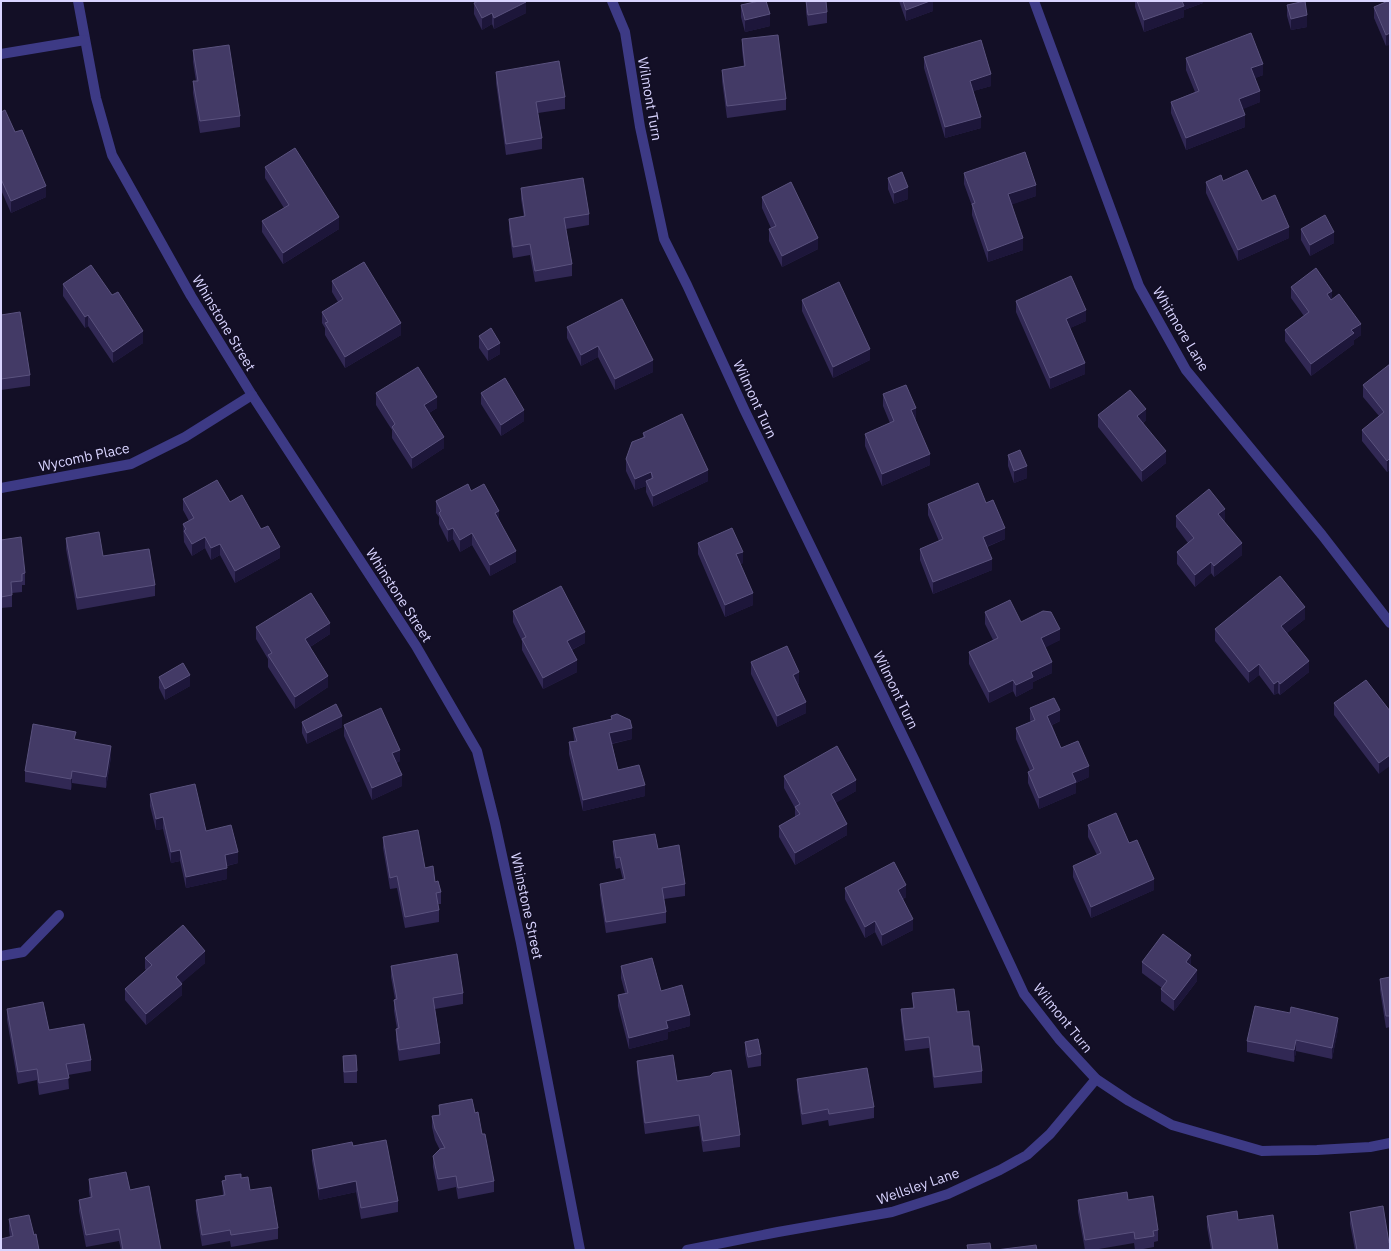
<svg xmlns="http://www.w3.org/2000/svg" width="1391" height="1251" font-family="'IBM Plex Sans',sans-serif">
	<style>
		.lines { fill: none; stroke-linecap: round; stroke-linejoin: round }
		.minor { stroke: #3d3a85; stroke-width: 10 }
		.wall { fill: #312854 }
		.shaded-wall { fill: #1d163a }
		.building { fill: #433a66; stroke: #5a527e }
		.labels { text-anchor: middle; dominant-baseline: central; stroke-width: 3.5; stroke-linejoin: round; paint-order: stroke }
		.street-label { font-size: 14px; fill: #d9d4ff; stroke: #130f26 }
	</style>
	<rect width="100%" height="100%" fill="#130f26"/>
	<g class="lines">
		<g class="minor">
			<path d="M78,1L96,98L112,155L191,296L252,395L416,646L477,751L495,823L521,943L580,1250"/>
			<path d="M612,1L625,32L640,127L664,239L687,285L744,409L915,761L1024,994L1059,1039L1096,1079L1129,1101L1172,1125L1262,1151L1317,1150L1370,1147L1390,1143"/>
			<path d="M1034,1L1139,286L1186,370L1322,535L1390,623"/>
			<path d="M1,54L85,40"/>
			<path d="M1,488L131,464L185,437L252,395"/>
			<path d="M1,956L23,952L59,915"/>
			<path d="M687,1250L778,1232L892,1212L948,1194L1000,1170L1027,1155L1050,1134L1096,1079"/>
		</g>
	</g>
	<g class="wall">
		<path d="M806,1L827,12V23L808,26L806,12Z"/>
		<path d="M899,1H933V11L906,21Z"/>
		<path d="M1135,1H1203V3L1184,10V17L1144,32L1135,7Z"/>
		<path d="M1388,1L1386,46L1374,18V7Z"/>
		<path d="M474,3L526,13L494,29L492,24L482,30L474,14Z"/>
		<path d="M741,5L770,26L745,32L741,17Z"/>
		<path d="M1287,5L1307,27L1291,30L1287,16Z"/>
		<path d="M742,39L786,99V110L727,118L722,81V70L744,67L742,50Z"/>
		<path d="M193,50L240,116V127L200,133L193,93V81H196L193,62Z"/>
		<path d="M924,57L991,86L973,91L981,128L945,138L924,68Z"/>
		<path d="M1186,58L1263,75L1255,78L1260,102L1242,109L1245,127L1186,150L1171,113V102L1195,92L1186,70Z"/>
		<path d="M496,72L565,97V109L538,113L542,138V149L506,155L496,83Z"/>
		<path d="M1,112L15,132L46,197L11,213L1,190Z"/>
		<path d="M265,167L339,229L283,264L262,232V221L284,208L265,178Z"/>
		<path d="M964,173L1036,196L1012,204L1023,250L988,262L972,215V206L964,184Z"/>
		<path d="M888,178L908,199L894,204L888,189Z"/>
		<path d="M1206,182L1262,201L1289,238L1238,261L1206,193Z"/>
		<path d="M521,188L589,214V225L566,229L572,264V276L535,282L530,255L513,258L509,230V219L524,217L521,199Z"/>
		<path d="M762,197L818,249L782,267L769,241V229L771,228L762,208Z"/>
		<path d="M1301,229L1334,243L1310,256L1301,240Z"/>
		<path d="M332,281L401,335L345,368L325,335V328L322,323V312L338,302L332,292Z"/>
		<path d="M63,284L143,343L113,363L88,326L85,328L63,296Z"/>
		<path d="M1291,287L1332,299L1361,335L1354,340V344L1311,376L1285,341V330L1304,316L1291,298Z"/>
		<path d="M802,300L870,360L833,378L802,311Z"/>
		<path d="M1016,301L1086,321L1070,328L1085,374L1050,389L1016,312Z"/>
		<path d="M1,315L30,375V386L1,390Z"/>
		<path d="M567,327L653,372L615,390L598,357L581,366L567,338Z"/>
		<path d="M479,336L500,354L488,361L479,348Z"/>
		<path d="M1390,364V470L1387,472L1362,441V430L1379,416L1363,397V385Z"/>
		<path d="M376,393L437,408L429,413L444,448L412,469L392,438V430L376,405Z"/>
		<path d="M481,393L524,421L501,436L481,404Z"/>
		<path d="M883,394L916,419L915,420L930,465L882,486L865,446V434L890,423L883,406Z"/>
		<path d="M1098,415L1146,420L1143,423L1166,463L1142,482L1098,427Z"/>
		<path d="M643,433L708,481L653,507L646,492V486L635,490L626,471V459L643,437Z"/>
		<path d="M1008,455L1027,478L1014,483L1008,466Z"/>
		<path d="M471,491L499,519L516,562L490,576L472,545L460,552L453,539L448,542L439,524V517L436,513V501Z"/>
		<path d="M183,499L230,502L261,529L280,558L235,583L220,555L211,560L205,548L192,556L184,542L183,524L189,521L183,510Z"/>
		<path d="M986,503L1005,539L987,547L992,570L933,594L920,560V549L939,541L928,515V504Z"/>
		<path d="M1176,516L1225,520L1224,521L1242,555L1214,577L1211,573L1195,587L1177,564V552L1188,543L1176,527Z"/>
		<path d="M66,538L103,556L155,585V596L77,610L66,549Z"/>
		<path d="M1,540L25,573V585H22V592L12,593V607L1,608Z"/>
		<path d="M698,543L743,563L740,564L753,605L725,617L698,554Z"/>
		<path d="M513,611L585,643L572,650L577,672L543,689L522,650V641L513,622Z"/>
		<path d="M985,612L1021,622L1060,640L1045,647L1052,673L1033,682V688L1016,697L1013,691L989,703L969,664V652L993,640L985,624Z"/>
		<path d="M1305,619L1287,633L1309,672L1280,695L1278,693L1274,695L1259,675L1249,683L1215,641V629Z"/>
		<path d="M256,627L330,634L310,647L328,687L295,709L268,667V659L256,639Z"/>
		<path d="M751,662L799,683L798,684L806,713L777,727L751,674Z"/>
		<path d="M159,677L190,686L165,700L159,688Z"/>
		<path d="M1334,703L1390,711L1379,774L1334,715Z"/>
		<path d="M1030,708L1060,721L1052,725L1061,748L1089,777L1076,783V793L1039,809L1028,783V772L1030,771L1016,739V728L1031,722L1030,720Z"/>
		<path d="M611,716L632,739L612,744L618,770L645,796L583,811L569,754V742L574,741L573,728L611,719Z"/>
		<path d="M302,722L342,727L307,744L302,733Z"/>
		<path d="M344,725L400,761L396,763L402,786L372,800L344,736Z"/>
		<path d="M111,757L106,788L72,783L71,790L25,782V771Z"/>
		<path d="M784,776L856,791L835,803L847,835L795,865L779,837V826L795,817V808L784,788Z"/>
		<path d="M150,794L206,831L238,863L227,866V879L186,888L180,861L171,863L163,829L156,830L150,806Z"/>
		<path d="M1088,825L1154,890L1091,918L1073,877V866L1097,855L1088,837Z"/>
		<path d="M383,837L425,868L435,882L441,892V904H438L439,910V922L405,928L397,888L390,889L383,848Z"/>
		<path d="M613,841L658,849L685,884V896L664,899L666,912V923L606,933L600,895V884L623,880L620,868L616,869L613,852Z"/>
		<path d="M845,888L906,897L903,899L913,930L882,946L875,932L865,938L845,899Z"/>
		<path d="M145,958L205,963L181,983L182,995L146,1025L125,1000V989L146,970L145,969Z"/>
		<path d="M1142,962L1191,966L1197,981L1174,1011L1161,1001V989L1162,988L1142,973Z"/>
		<path d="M391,966L463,993V1004L435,1009L440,1043V1054L399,1061L396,1040V1029H397L394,1011V1000L395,999L391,977Z"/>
		<path d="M621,966L661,991L690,1026L668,1032V1039L629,1049L618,1006V995L625,993L621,978Z"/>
		<path d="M1390,977V1027L1386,1028L1380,990V979Z"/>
		<path d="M912,993L957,1012L973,1046L982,1071V1083L934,1088L929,1048L905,1051L901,1020V1009L913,1008Z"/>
		<path d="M7,1009L49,1030L91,1060V1071L68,1075L69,1089L39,1095L37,1080L18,1084L7,1020Z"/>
		<path d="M1290,1013L1338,1029L1332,1059L1296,1051L1294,1062L1247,1052V1041Z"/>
		<path d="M745,1042L761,1054V1066L748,1068L745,1053Z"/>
		<path d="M343,1056L357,1071V1083H344L343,1067Z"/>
		<path d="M637,1061L677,1081L740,1135V1147L703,1152L699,1126L645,1134L637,1072Z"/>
		<path d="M797,1079L874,1107V1118L829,1126L828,1120L802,1125L797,1090Z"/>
		<path d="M439,1105L475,1113L482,1134L494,1181V1192L458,1199L456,1187L438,1191L433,1167V1156L440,1150L435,1140L432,1127V1116L439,1115Z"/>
		<path d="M353,1146L398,1201V1212L361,1219L356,1192L319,1200L312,1161V1150Z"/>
		<path d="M225,1176L241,1178L250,1190L278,1228V1239L231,1247L230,1241L202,1246L196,1211V1200L223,1196L222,1181L225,1180Z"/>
		<path d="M89,1179L130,1190L149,1186L161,1250H121L119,1241L86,1247L79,1211V1200L90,1198L89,1191Z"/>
		<path d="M1078,1200H1128L1158,1230V1241L1154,1242V1247L1138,1250H1135L1134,1243L1093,1250H1085L1078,1212Z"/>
		<path d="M1350,1212L1389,1243L1390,1250H1355L1350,1224Z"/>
		<path d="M1207,1216L1238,1220L1278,1250H1211L1207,1227Z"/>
		<path d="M9,1219L34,1235L10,1237L9,1230Z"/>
	</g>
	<g class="shaded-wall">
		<path d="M930,1H933V11L906,21V10Z"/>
		<path d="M1181,1H1203V3L1184,10V17L1144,32V20Z"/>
		<path d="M526,2V13L494,29V18Z"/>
		<path d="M492,13V24L482,30V18Z"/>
		<path d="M770,14V26L745,32V20Z"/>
		<path d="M1307,15V27L1291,30V19Z"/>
		<path d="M1390,33V45L1386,46V35Z"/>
		<path d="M1263,64V75L1251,80V68Z"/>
		<path d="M991,74V86L970,92V81Z"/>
		<path d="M1260,91V102L1239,111V99Z"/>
		<path d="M1245,115V127L1186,150V138Z"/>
		<path d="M981,117V128L945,138V127Z"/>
		<path d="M1036,185V196L1008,206V194Z"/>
		<path d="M46,186V197L11,213V201Z"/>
		<path d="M908,187V199L894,204V193Z"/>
		<path d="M339,217V229L283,264V253Z"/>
		<path d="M1289,227V238L1238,261V250Z"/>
		<path d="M1334,232V243L1310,256V245Z"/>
		<path d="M818,238V249L782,267V256Z"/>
		<path d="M1023,238V250L988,262V251Z"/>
		<path d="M1332,291V302L1327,294Z"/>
		<path d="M1086,310V321L1066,330V319Z"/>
		<path d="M88,315V326L85,328V317Z"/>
		<path d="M401,323V335L345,368V357Z"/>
		<path d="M1361,324V335L1354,340V344L1311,376V364L1351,330Z"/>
		<path d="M143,331V343L113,363V352Z"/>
		<path d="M500,343V354L488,361V350Z"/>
		<path d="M598,346V357L581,366V355Z"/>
		<path d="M870,349V360L833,378V367Z"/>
		<path d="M653,360V372L615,390V379Z"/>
		<path d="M1085,363V374L1050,389V378Z"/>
		<path d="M437,397V408L424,416V405Z"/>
		<path d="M916,408V419L911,422V410Z"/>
		<path d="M1146,409V420L1137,427V416Z"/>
		<path d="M524,410V421L501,436V425Z"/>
		<path d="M444,437V448L412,469V458Z"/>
		<path d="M1166,451V463L1142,482V471Z"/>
		<path d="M930,454V465L882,486V474Z"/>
		<path d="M1390,458V470L1387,472V461Z"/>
		<path d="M1027,466V478L1014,483V471Z"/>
		<path d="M708,470V481L653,507V496Z"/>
		<path d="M651,472V483L646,481V486L635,490V479Z"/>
		<path d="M1225,509V520L1218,525V514Z"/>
		<path d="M499,511V523L495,513Z"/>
		<path d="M453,528V539L448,542V530Z"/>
		<path d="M1005,528V539L983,548V537Z"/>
		<path d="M472,533V545L460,552V540Z"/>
		<path d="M205,537V548L192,556V544Z"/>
		<path d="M1242,543V555L1214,577V566Z"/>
		<path d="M220,544V555L211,560V548Z"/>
		<path d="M280,547V558L235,583V571Z"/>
		<path d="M516,551V562L490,576V565Z"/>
		<path d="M743,552V563L736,566V554Z"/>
		<path d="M992,559V570L933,594V582Z"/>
		<path d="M1211,562V573L1195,587V575Z"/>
		<path d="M753,593V605L725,617V605Z"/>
		<path d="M1305,607V619L1281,638V626Z"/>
		<path d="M330,623V634L305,650V639Z"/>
		<path d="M1060,629V640L1041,650V638Z"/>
		<path d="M585,632V643L567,652V641Z"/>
		<path d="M577,660V672L543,689V678Z"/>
		<path d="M1309,661V672L1280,695V684Z"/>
		<path d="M1052,662V673L1033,682V688L1016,697V685L1031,672Z"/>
		<path d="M1259,664V675L1249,683V672Z"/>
		<path d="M799,672V683L793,686V675Z"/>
		<path d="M190,675V686L165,700V689Z"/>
		<path d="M328,676V687L295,709V697Z"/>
		<path d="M1013,680V691L989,703V692Z"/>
		<path d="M1278,681V693L1274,695V684Z"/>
		<path d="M806,702V713L777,727V716Z"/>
		<path d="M1060,710V721L1047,727V716Z"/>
		<path d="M342,716V727L307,744V733Z"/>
		<path d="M632,728V739L609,744V733Z"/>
		<path d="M111,746V757L106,788V777Z"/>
		<path d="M400,750V761L392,765V753Z"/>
		<path d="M1390,755V766L1379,774V763Z"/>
		<path d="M1089,766V777L1076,783V793L1039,809V798L1072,773Z"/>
		<path d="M72,771V783L71,790V779Z"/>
		<path d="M402,775V786L372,800V788Z"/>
		<path d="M856,780V791L831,806V794Z"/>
		<path d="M645,785V796L583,811V800Z"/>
		<path d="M163,817V829L156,830V819Z"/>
		<path d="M847,824V835L795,865V853Z"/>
		<path d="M180,850V861L171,863V852Z"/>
		<path d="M238,852V863L225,866V855Z"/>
		<path d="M227,868V879L186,888V877Z"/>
		<path d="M1154,879V890L1091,918V907Z"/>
		<path d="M906,885V897L898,901V890Z"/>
		<path d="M913,919V930L882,946V935Z"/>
		<path d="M875,921V932L865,938V927Z"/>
		<path d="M205,951V963L176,988V977Z"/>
		<path d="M1191,955V967L1186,962Z"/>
		<path d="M1197,970V981L1174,1011V1000Z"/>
		<path d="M182,984V995L146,1025V1014Z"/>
		<path d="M690,1015V1026L668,1032V1039L629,1049V1038L666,1021Z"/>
		<path d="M1338,1018V1029L1332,1059V1048Z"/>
		<path d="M1296,1040V1051L1294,1062V1050Z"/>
		<path d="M356,1181V1192L319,1200V1189Z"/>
	</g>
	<g class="building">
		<path d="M478,1H526V2L494,18L492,13L482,18L474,3Z"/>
		<path d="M759,1H766L770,14L745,20L741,5Z"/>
		<path d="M806,1H826L827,12L808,15Z"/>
		<path d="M903,1H930L906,10Z"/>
		<path d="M1137,1H1182L1184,6L1144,20Z"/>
		<path d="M1305,1L1307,15L1291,19L1287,5Z"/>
		<path d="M1388,1H1390V33L1386,35L1374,7Z"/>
		<path d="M1251,33L1263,64L1251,68L1260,91L1239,99L1245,115L1186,138L1171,102L1199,91L1186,58Z"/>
		<path d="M778,35L786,99L727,106L722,70L745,66L742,39Z"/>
		<path d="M981,40L991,74L970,81L981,117L945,127L924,57Z"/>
		<path d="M229,45L240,116L200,121L193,81H198L193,50Z"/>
		<path d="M559,61L565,97L536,102L542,138L506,144L496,72Z"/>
		<path d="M5,110L15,132L22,130L46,186L11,201L1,179V112Z"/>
		<path d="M295,148L339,217L283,253L262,221L289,205L265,167Z"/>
		<path d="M1025,152L1036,185L1008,194L1023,238L988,251L972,204L975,203L964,173Z"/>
		<path d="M1247,170L1262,201L1275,195L1289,227L1238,250L1206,182L1221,175L1223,181Z"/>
		<path d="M902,172L908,187L894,193L888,178Z"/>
		<path d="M583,178L589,214L564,218L572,264L535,271L530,244L513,247L509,219L525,216L521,188Z"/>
		<path d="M791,182L818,238L782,256L769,229L776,226L762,197Z"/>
		<path d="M1325,215L1334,232L1310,245L1301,229Z"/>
		<path d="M364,262L401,323L345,357L325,323L328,322L322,312L343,299L332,281Z"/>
		<path d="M91,265L112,295L118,292L143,331L113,352L88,315L85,317L63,284Z"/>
		<path d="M1316,268L1332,291L1327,294L1331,300L1339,294L1361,324L1351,330L1354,333L1311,364L1285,330L1309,312L1291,287Z"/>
		<path d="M1071,276L1086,310L1066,319L1085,363L1050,378L1016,301Z"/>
		<path d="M839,282L870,349L833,367L802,300Z"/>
		<path d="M622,299L653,360L615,379L598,346L581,355L567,327Z"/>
		<path d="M20,312L30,375L1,379V315Z"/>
		<path d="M491,328L500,343L488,350L479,336Z"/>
		<path d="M1390,364V458L1387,461L1362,430L1384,412L1363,385Z"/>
		<path d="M418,367L437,397L424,405L444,437L412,458L392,427L395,424L376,393Z"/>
		<path d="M505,378L524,410L501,425L481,393Z"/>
		<path d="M906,385L916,408L911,410L930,454L882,474L865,434L894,421L883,394Z"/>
		<path d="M1130,390L1146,409L1137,416L1166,451L1142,471L1098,415Z"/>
		<path d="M682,414L708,470L653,496L646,481L653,478L651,472L635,479L626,459L632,442L645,437L643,433Z"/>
		<path d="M1020,450L1027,466L1014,471L1008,455Z"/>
		<path d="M217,480L230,502L242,495L261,529L268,526L280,547L235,571L220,544L211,548L205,537L192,544L184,531L186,529L183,524L194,518L183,499Z"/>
		<path d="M978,483L986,503L993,500L1005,528L983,537L992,559L933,582L920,549L943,539L928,504Z"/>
		<path d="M468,484L471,491L484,484L499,511L495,513L516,551L490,565L472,533L460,540L453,528L448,530L439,513L441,511L436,501Z"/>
		<path d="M1209,489L1225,509L1218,514L1242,543L1214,566L1211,562L1195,575L1177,552L1194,538L1176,516Z"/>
		<path d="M732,528L743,552L736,554L753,593L725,605L698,543Z"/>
		<path d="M99,532L103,556L149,549L155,585L77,598L66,538Z"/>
		<path d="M21,537L25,573L22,574V581L11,582L12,595L1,597V540Z"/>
		<path d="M1280,576L1305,607L1281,626L1309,661L1280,684L1278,681L1274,684L1259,664L1249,672L1215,629Z"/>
		<path d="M561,586L585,632L567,641L577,660L543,678L522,639L526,637L513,611Z"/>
		<path d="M311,593L330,623L305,639L328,676L295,697L268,655L272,653L256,627Z"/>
		<path d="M1010,600L1021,622L1043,611L1051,612L1060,629L1041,638L1052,662L1031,672L1033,677L1016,685L1013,680L989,692L969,652L998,638L985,612Z"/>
		<path d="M787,646L799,672L793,675L806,702L777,716L751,662Z"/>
		<path d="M183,663L190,675L165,689L159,677Z"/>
		<path d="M1366,680L1390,711V755L1379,763L1334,703Z"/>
		<path d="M1054,698L1060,710L1047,716L1061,748L1078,741L1089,766L1072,773L1076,782L1039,798L1028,772L1034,769L1016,728L1035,720L1030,708Z"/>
		<path d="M336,704L342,716L307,733L302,722Z"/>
		<path d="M381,708L400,750L392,753L402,775L372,788L344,725Z"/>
		<path d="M617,714L630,720L632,728L609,733L618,770L639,765L645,785L583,800L569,742L577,741L573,728L612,719L611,716Z"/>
		<path d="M33,724L76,732L74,739L111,746L106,777L72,771L71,779L25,771Z"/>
		<path d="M837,746L856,780L831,794L847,824L795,853L779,826L800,814L795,807L800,804L784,776Z"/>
		<path d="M195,784L206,831L231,825L238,852L225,855L227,868L186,877L180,850L171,852L163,817L156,819L150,794Z"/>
		<path d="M1116,813L1129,843L1137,840L1154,879L1091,907L1073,866L1101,853L1088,825Z"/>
		<path d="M418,830L425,868L433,866L435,882L438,881L441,892L436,893L439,910L405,917L397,876L390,878L383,837Z"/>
		<path d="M655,834L658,849L679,845L685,884L662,888L666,912L606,922L600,884L625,879L620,857L616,858L613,841Z"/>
		<path d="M894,862L906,885L898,890L913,919L882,935L875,921L865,927L845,888Z"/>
		<path d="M183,925L205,951L176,977L182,984L146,1014L125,989L152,965L145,958Z"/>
		<path d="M1163,934L1191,955L1186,962L1197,970L1174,1000L1161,989L1167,981L1142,962Z"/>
		<path d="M457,954L463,993L433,998L440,1043L399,1050L396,1029L399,1028L394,1000L397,999L391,966Z"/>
		<path d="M652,958L661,991L682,985L690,1015L666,1021L668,1028L629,1038L618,995L628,993L621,966Z"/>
		<path d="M1390,977V1016H1386L1380,979Z"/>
		<path d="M954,989L957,1012L969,1011L973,1046H979L982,1071L934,1077L929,1037L905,1040L901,1009L914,1008L912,993Z"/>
		<path d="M43,1002L49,1030L84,1024L91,1060L66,1064L69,1078L39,1083L37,1069L18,1072L7,1009Z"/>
		<path d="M1255,1006L1290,1013L1291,1007L1338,1018L1332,1048L1296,1040L1294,1050L1247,1041Z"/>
		<path d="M758,1039L761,1054L748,1057L745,1042Z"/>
		<path d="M356,1055L357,1071L344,1072L343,1056Z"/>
		<path d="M673,1055L677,1081L710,1076L713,1073L731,1070L740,1135L703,1141L699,1115L645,1123L637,1061Z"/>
		<path d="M867,1068L874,1107L829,1114L828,1109L802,1114L797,1079Z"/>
		<path d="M472,1099L475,1113L478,1112L482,1134H485L494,1181L458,1188L456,1176L438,1179L433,1156L440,1149L445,1148L435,1129L432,1116L440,1115L439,1105Z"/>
		<path d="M386,1140L398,1201L361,1208L356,1181L319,1189L312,1150L352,1142L353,1146Z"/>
		<path d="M126,1172L130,1190L149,1186L161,1250H123L119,1229L86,1235L79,1200L92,1197L89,1179Z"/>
		<path d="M241,1174V1178L248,1177L250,1190L271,1187L278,1228L231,1235L230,1230L202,1235L196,1200L225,1195L222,1181L226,1180L225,1176Z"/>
		<path d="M1127,1192L1128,1200L1153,1196L1158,1230L1153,1231L1154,1236L1135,1239L1134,1232L1085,1240L1078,1200Z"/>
		<path d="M1383,1206L1389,1243L1390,1242V1250H1357L1350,1212Z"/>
		<path d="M1237,1211L1238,1220L1273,1215L1278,1250H1213L1207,1216Z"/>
		<path d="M29,1215L34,1235L36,1234L39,1250H1V1239L13,1236L9,1219Z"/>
		<path d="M990,1243L991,1250H968L967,1245Z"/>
		<path d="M1036,1245L1037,1250H996Z"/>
	</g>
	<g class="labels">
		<g class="street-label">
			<text transform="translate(650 99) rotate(80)">Wilmont Turn</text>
			<text transform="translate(224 323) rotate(59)">Whinstone Street</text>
			<text transform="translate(1181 329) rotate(59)">Whitmore Lane</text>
			<text transform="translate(755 399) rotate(65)">Wilmont Turn</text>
			<text transform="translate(84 457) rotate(-12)">Wycomb Place</text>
			<text transform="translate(399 595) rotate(57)">Whinstone Street</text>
			<text transform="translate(896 690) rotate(64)">Wilmont Turn</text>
			<text transform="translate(527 906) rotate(78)">Whinstone Street</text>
			<text transform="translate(1063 1018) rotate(51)">Wilmont Turn</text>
			<text transform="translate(918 1186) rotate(-19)">Wellsley Lane</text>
		</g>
	</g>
	<rect width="1391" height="1251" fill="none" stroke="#d9d4ff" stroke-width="4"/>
</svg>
